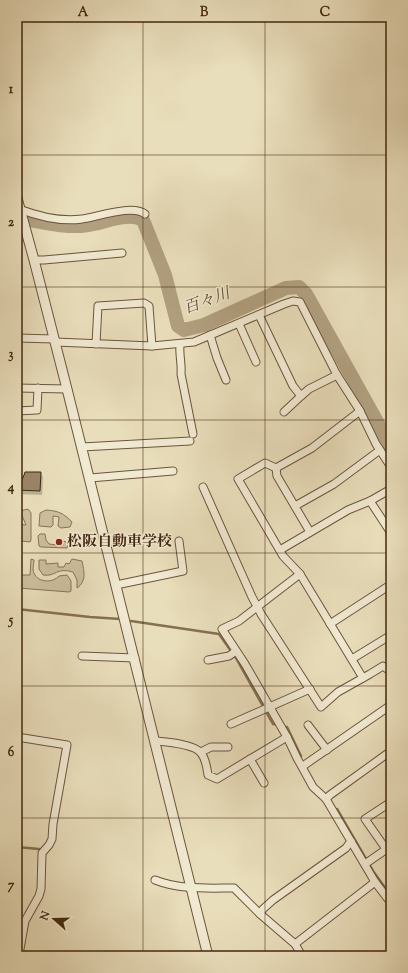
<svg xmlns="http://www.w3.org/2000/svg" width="408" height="973" font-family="'Sorts Mill Goudy','Noto Serif JP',serif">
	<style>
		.green { fill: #cdbf9e; stroke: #887356 }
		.shadow { fill: #0003 }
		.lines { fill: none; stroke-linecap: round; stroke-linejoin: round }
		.stream { stroke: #857052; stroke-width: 2.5 }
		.river { stroke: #b1a080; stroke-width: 14 }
		.building { fill: #998668; stroke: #43270e }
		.minor-casing { stroke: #6c5539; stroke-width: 9 }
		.tertiary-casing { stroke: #6c5539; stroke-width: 11 }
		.minor { stroke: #f1ead3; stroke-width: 7 }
		.tertiary { stroke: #f1ead3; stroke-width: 9 }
		.grid { fill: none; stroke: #43270e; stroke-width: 1; stroke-opacity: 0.55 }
		.poi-dot { fill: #8f2418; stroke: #f1ead3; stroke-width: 1.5 }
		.labels { text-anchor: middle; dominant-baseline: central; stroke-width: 3; stroke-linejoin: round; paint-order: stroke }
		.poi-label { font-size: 15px; font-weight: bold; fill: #43270e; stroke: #f1ead3; text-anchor: start }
		.water-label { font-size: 16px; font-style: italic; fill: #644b30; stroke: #f1ead3 }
		.neatline { fill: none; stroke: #43270e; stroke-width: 1.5 }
		.grid-label { font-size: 13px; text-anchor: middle; font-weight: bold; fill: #43270e }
	</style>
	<rect width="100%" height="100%" fill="#e9debb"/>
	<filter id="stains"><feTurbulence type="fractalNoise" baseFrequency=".005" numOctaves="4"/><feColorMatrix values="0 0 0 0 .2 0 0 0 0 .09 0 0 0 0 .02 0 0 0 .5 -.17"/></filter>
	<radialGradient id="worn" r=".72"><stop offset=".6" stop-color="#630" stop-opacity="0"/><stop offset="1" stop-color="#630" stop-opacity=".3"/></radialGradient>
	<g class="green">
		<path d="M28,509L31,513V540L30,542L21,541V528H17V524L26,525L20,511Z"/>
		<path d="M46,510C59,511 63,513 72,522L70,527L61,528L58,526L59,517L53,516V525L51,527L39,526L40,513Z"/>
		<path d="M40,534H45L46,540L49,544L57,545L63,541L66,542L68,546L67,548L41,547L39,546L38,536Z"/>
		<path d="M31,559L34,560C34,564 32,569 34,573C38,583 53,583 59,576L67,575L71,581V591L69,592L18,588L17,575H30Z"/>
		<path d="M72,559L82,561C84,571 87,581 77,588V580L73,572C56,567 56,577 43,575L39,569V560H46V564L58,563V567H64L66,563L69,564Z"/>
	</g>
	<path class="shadow" d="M41,473L43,477L42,495L17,494V479H24Z"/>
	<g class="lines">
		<g class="stream">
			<path d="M17,609L90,617L120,619"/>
			<path d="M131,621L219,634L236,658L273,724L279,725"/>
			<path d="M284,727H287L301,756"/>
			<path d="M337,809L373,871L391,896"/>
			<path d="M17,847L39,849L43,851"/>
		</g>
		<path class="river" d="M17,218C41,221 64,229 88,225C104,223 128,211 143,220L165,275L178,326L184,330L204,325L286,288L299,287L306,294L391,447"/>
	</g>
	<path class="building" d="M25,472H41L40,491L17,490V478H23Z"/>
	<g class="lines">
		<defs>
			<g id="minor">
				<path d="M19,209C40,217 61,222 82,219C97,217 133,204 145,214"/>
				<path d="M34,260H44L122,253"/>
				<path d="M259,315L293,386L301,396L309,389L337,375"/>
				<path d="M239,324L256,362"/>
				<path d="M210,335L217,358L226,380"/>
				<path d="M17,338L54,339"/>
				<path d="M55,342L152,346L194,342L284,304L293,301L300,302L337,375L360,411L312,448L276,468L265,463L238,479L283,556L300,574L363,678"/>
				<path d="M96,344L98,306L144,303L149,306L152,346"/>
				<path d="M180,345C179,355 182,364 181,374L193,434"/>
				<path d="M17,388L67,389"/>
				<path d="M17,411L37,410L38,388"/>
				<path d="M360,411L376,444L391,467"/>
				<path d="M284,412L301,396"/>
				<path d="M82,447L190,441"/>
				<path d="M276,468L277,476L310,532"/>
				<path d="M90,478L173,471"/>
				<path d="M203,487L252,597L261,614L321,707L338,692L370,674L383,666L391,672"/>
				<path d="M370,501L391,533"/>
				<path d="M295,506L334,484L380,450"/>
				<path d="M280,550L348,510L370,501L391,489"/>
				<path d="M116,585L183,571L179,541"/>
				<path d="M330,624L387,587"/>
				<path d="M82,656L135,658"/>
				<path d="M352,659L391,635"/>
				<path d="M208,660L229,656L236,651"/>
				<path d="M231,724L310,689"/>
				<path d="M308,725L327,750"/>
				<path d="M17,737L67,745L53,824L52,839L49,845L42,853L41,889L39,896L25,921L20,949V956"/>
				<path d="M287,737L297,758L313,787L326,799L375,882L388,899L391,901"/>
				<path d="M155,741C167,742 194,744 201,753C206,759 207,768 208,775L217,779L287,737L245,664L222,629L239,621L300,574"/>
				<path d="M201,752L211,747H228"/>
				<path d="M250,759L264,783"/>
				<path d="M303,766L391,705"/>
				<path d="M326,799L330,795L391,751"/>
				<path d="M386,849L365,819L391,802"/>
				<path d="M365,864L391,846"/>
				<path d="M155,880C180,890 207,888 234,888L260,914L295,944L302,956"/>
				<path d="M260,914L263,909L273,900L346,848L351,841"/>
				<path d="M295,944L375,882"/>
			</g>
			<path id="tertiary" d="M17,198L34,260L67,389L208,956"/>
		</defs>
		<use href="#minor" class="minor-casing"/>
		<use href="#tertiary" class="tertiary-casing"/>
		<use href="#minor" class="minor"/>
		<use href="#tertiary" class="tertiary"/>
	</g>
	<path class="grid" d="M143,17V956M265,17V956M17,155H391M17,287H391M17,420H391M17,553H391M17,686H391M17,818H391"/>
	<circle class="poi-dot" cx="59" cy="542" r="4"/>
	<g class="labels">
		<g class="poi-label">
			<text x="67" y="542">松阪自動車学校</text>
		</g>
		<g class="water-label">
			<text transform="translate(207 302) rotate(-20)">百々川</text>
		</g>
	</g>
	<rect width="408" height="973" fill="none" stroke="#e9debb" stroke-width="44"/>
	<g transform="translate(54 919) rotate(290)" stroke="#f1ead3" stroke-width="3" paint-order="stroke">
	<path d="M0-3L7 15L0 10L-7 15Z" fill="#43270e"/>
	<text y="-6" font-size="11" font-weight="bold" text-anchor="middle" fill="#43270e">N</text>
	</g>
	<rect x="22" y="22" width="364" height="929" class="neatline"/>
	<g class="grid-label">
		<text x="83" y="16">A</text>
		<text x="204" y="16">B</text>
		<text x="325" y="16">C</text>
		<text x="11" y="93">1</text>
		<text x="11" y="226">2</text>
		<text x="11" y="358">3</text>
		<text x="11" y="491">4</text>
		<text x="11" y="624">5</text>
		<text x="11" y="756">6</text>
		<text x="11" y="889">7</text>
	</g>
	<rect width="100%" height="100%" filter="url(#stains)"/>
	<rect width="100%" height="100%" fill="url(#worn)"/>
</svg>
